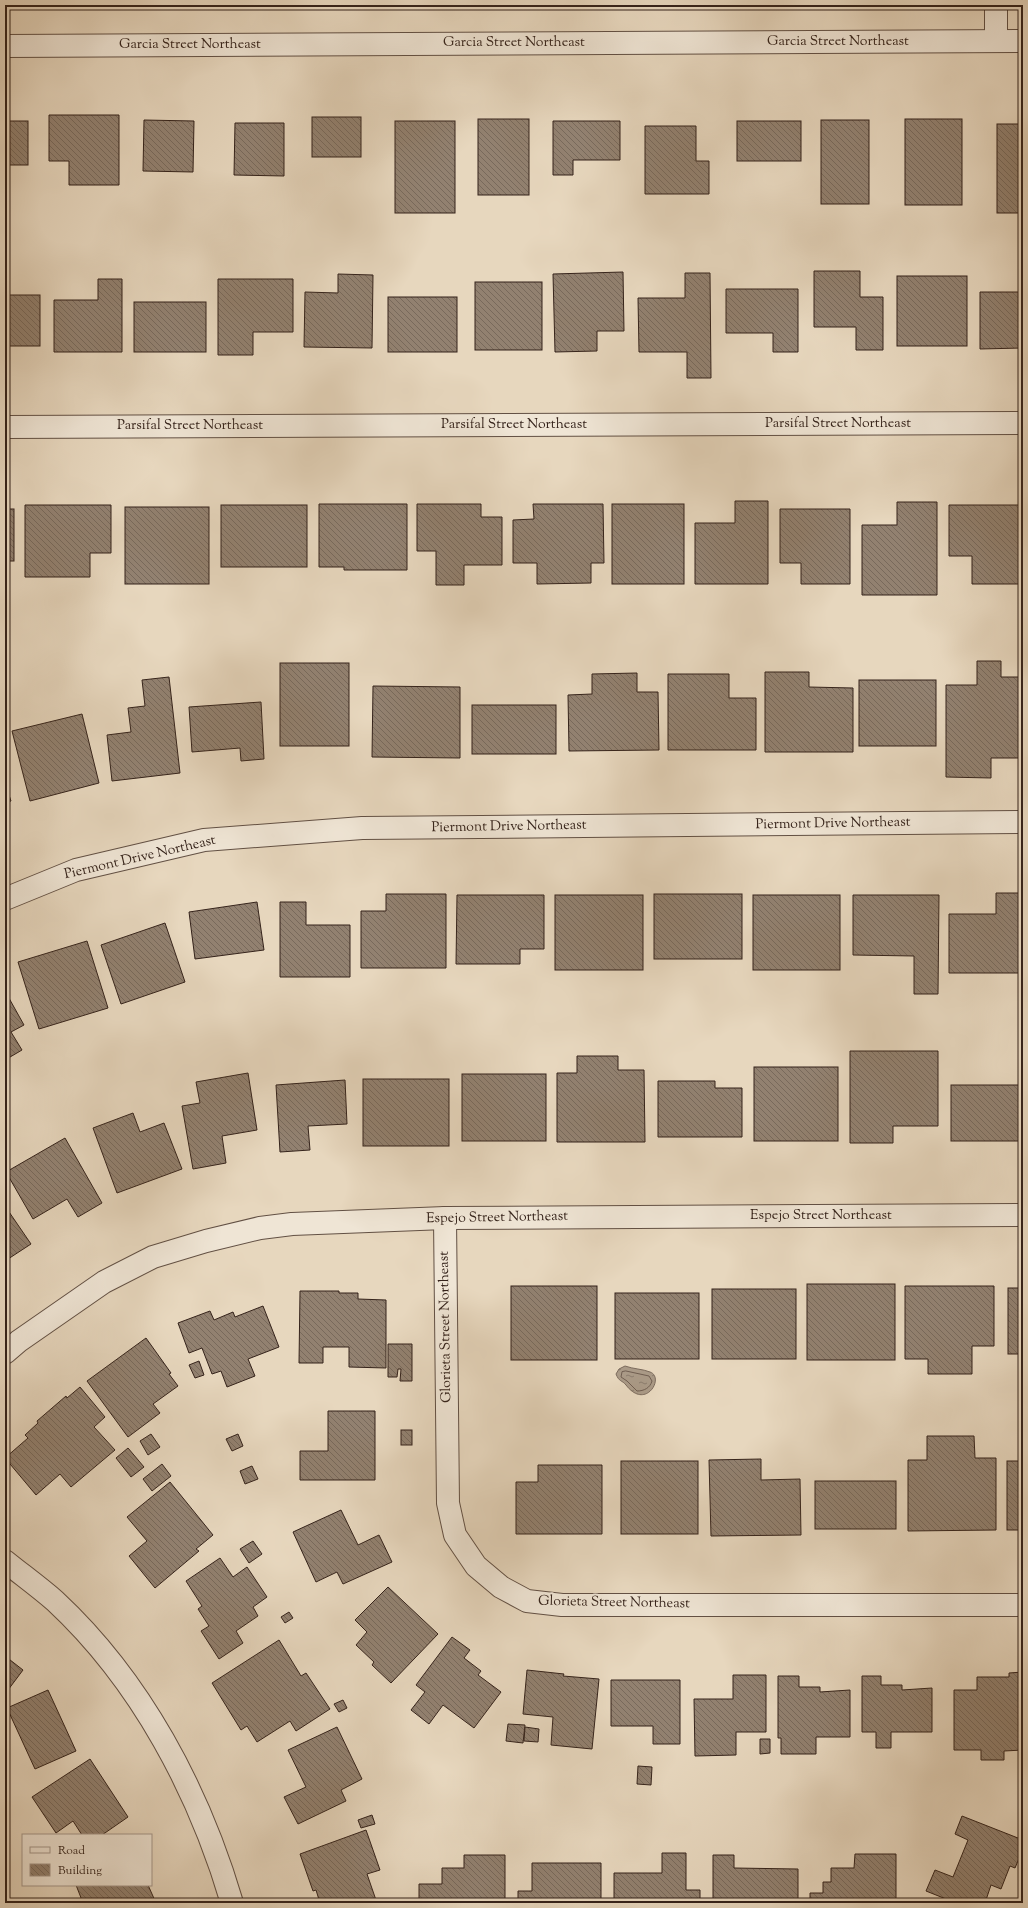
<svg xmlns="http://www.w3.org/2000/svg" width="1028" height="1908" font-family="'Sorts Mill Goudy',serif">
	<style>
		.water { fill: url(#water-ripples); stroke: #7b6a5c }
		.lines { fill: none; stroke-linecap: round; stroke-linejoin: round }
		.shore { stroke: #705e51; stroke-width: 1 }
		.building { fill: url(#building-back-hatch); stroke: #35231b }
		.street-casing { stroke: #625044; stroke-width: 24 }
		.street { stroke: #efe5d5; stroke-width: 22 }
		.labels { text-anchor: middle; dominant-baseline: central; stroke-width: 4; stroke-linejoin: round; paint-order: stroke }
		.street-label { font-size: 14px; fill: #35231b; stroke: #efe5d5 }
	</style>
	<defs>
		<pattern id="water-ripples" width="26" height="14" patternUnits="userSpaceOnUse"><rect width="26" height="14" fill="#aa9a87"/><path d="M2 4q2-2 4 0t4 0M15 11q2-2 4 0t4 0" fill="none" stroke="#8b7d6e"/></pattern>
		<pattern id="building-back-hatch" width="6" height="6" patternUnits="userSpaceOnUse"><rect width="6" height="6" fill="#928170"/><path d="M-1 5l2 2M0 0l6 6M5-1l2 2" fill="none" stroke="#78695b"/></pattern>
	</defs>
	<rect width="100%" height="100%" fill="#e7d7be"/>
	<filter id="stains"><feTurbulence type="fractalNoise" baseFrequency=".005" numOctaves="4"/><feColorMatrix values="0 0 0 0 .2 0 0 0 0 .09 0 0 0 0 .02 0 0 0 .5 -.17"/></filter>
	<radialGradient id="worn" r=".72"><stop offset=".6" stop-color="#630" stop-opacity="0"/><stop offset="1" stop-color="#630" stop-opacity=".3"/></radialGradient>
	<path class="water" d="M625,1366C633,1369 643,1369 650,1372C665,1377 646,1411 626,1385C622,1380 619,1382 616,1374L619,1369Z"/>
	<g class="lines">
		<path class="shore" d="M626,1371L649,1376L652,1381C650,1388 644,1391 637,1391L627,1381L621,1377L622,1372Z"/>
	</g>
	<g class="building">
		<path d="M49,115H119V185H69V161H49Z"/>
		<rect x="312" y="117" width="49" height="40"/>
		<rect x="478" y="119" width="51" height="76"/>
		<rect x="905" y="119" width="57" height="86"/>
		<path d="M144,120L194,121L193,172L143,171Z"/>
		<rect x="821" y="120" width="48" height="84"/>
		<rect x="5" y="121" width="23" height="44"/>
		<rect x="395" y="121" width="60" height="92"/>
		<path d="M553,121H620V160H573V175H553Z"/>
		<rect x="737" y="121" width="64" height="40"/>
		<path d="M235,123H284V176L234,175Z"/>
		<rect x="997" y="124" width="26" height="89"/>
		<path d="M645,126H696V161H709V194H645Z"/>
		<path d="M814,271H860V297H883V350H856V327H814Z"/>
		<path d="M623,272L624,331H597V351L555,352L553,274Z"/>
		<path d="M685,273H710L711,378H687V352H639L638,298H685Z"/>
		<path d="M338,274L373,275L372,348L304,347L305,292L338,293Z"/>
		<rect x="897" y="276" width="70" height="70"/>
		<path d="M98,279H122V352H54V300H98Z"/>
		<path d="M218,279H293V332H253V355H218Z"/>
		<rect x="475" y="282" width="67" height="68"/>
		<path d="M726,289H798V352H773V333H726Z"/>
		<path d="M980,292H1023V348L980,349Z"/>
		<rect x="5" y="295" width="35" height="51"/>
		<rect x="388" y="297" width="69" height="55"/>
		<rect x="134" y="302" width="72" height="50"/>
		<path d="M735,501H768V584H695V523H735Z"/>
		<path d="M897,502H937V595H862V525H897Z"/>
		<path d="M319,504H407V570H344V567H319Z"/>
		<path d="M417,504H481V517H502V565H464V585H436V551H417Z"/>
		<path d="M533,504H603L604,563H591V583L537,584V563H513V520L534,519Z"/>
		<rect x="612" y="504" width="72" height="80"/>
		<path d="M25,505H111V553H90V577H25Z"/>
		<rect x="221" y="505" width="86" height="62"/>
		<path d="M949,505H1019V584H972V556H949Z"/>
		<rect x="125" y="507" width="84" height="77"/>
		<rect x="5" y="509" width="9" height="52"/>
		<path d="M780,509H850V584H801V563H780Z"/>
		<path d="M977,661H1001V677H1020L1019,758H991V778L946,777V685H977Z"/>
		<rect x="280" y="663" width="69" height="83"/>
		<path d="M765,672H809V687L853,688V752H765Z"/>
		<path d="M637,673V692H658L659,750L569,751L568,695L592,694V674Z"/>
		<path d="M668,674H729V698H756V750H668Z"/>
		<path d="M169,677L180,773L112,781L107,735L131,732L128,708L145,706L142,680Z"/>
		<rect x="859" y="680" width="77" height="66"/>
		<path d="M373,686L460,687V758L372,757Z"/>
		<path d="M261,702L264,759L241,761L240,748L192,752L189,707Z"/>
		<rect x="472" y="705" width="84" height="49"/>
		<path d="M82,714L99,783L30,801L12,731Z"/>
		<path d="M5,783L11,801L5,803Z"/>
		<path d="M996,893H1020L1019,973H949V914H996Z"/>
		<path d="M386,894H446V968H361V911H386Z"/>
		<rect x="654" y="894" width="88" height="65"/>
		<path d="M457,895H544V949H520V964H456Z"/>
		<rect x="555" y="895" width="88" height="75"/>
		<rect x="753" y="895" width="87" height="75"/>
		<path d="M853,895H939L938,994H914V956L853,955Z"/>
		<path d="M257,902L264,950L195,959L189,912Z"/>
		<path d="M280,902H306V925H350V977H280Z"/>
		<path d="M165,923L185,982L121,1004L101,945Z"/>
		<path d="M87,941L108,1008L39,1029L18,962Z"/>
		<path d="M5,991L24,1025L11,1032L22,1050L5,1060Z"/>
		<path d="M850,1051H938V1126H893V1143H850Z"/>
		<path d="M577,1056H618V1070H644L645,1142H557V1073H577Z"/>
		<rect x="754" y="1067" width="84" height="74"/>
		<path d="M248,1073L257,1130L222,1136L226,1163L193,1169L182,1106L200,1103L196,1082Z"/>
		<rect x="462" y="1074" width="84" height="67"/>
		<rect x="363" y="1079" width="86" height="67"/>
		<path d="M345,1080L347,1124L308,1126L310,1150L280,1152L276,1085Z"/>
		<path d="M658,1081H715V1088H742V1137H658Z"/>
		<rect x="951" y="1085" width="69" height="56"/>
		<path d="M133,1113L140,1132L164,1123L182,1169L117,1193L93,1128Z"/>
		<path d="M65,1138L102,1203L78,1217L67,1199L33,1219L6,1172Z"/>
		<path d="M5,1206L31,1244L5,1261Z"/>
		<rect x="807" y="1284" width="88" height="76"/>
		<rect x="511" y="1286" width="86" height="74"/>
		<path d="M905,1286H994V1346H972V1374H928V1359H905Z"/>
		<rect x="1008" y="1288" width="15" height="66"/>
		<rect x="712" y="1289" width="84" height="70"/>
		<path d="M300,1291H339V1293H358V1299L386,1300V1368L349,1367V1347H323V1363H299Z"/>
		<rect x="615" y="1293" width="84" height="66"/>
		<path d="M263,1306L279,1347L248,1359L255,1376L227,1387L221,1371L212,1374L202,1348L189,1353L178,1323L210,1311L214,1320L233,1312L235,1317Z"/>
		<path d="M146,1338L171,1373L169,1374L178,1386L153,1404L160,1413L128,1437L87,1381Z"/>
		<path d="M388,1344H412V1381H400L401,1369H398L397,1377H388Z"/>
		<path d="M199,1361L204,1375L195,1378L189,1365Z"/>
		<path d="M80,1387L105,1417L94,1427L115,1450L71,1487L60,1474L36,1495L5,1458L28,1438L25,1435L38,1423L37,1421L66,1396L67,1398Z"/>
		<path d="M328,1411H375V1480H300V1451H328Z"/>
		<rect x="401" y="1430" width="11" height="15"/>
		<path d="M151,1434L160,1447L148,1455L140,1441Z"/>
		<path d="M238,1434L243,1446L232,1451L226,1439Z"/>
		<path d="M927,1436H974L975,1458H996V1530L908,1531V1460H927Z"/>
		<path d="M128,1448L144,1467L131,1477L116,1458Z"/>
		<path d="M761,1459V1480L800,1479L801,1535L711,1536L709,1460Z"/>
		<rect x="621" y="1461" width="77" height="73"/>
		<rect x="1007" y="1461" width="16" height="69"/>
		<path d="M162,1464L171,1476L152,1491L143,1479Z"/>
		<path d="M538,1465H602V1534H516V1482H538Z"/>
		<path d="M252,1466L258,1479L245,1484L240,1471Z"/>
		<rect x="815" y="1481" width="81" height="48"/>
		<path d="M170,1482L213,1535L196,1549L199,1551L155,1588L129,1556L147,1541L127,1517Z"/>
		<path d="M341,1510L358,1545L379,1535L392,1562L343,1584L337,1572L316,1582L293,1532Z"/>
		<path d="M253,1541L262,1554L249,1563L240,1549Z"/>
		<path d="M220,1558L233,1577L247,1567L267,1597L253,1607L258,1616L236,1631L243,1643L219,1659L201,1631L209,1626L198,1609L202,1606L186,1581Z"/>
		<path d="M388,1587L438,1634L391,1683L372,1665L374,1662L356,1645L367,1632L355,1620Z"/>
		<path d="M289,1612L293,1618L285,1623L281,1617Z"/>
		<path d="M452,1637L470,1650L464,1658L481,1671L478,1675L501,1692L474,1728L443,1705L429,1724L411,1710L425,1692L416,1685Z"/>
		<path d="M279,1640L301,1676L306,1673L330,1709L296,1731L290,1721L257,1742L247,1726L241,1730L212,1683Z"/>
		<path d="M5,1656L23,1670L5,1694Z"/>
		<path d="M527,1670L564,1674L563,1676L599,1679L592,1749L551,1745L553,1717L523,1714Z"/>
		<path d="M1023,1672V1750L1004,1751V1760H981V1750H954V1690H977V1677H1009V1673Z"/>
		<path d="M733,1675H766V1732H736V1755L695,1756L694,1699H733Z"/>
		<path d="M778,1676H799V1687H820V1692L850,1690V1737H816V1754H781V1738H778Z"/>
		<path d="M862,1676H881V1685H902V1690L932,1688V1732H891V1748H876V1732H862Z"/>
		<path d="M611,1680H680V1744H653V1726H611Z"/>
		<path d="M48,1690L76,1751L35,1769L7,1708Z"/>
		<path d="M343,1700L347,1708L339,1712L334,1704Z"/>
		<path d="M508,1724L525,1725L523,1743L506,1741Z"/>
		<path d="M337,1727L362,1779L341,1790L346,1801L298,1824L284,1797L306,1787L288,1750Z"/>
		<path d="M525,1727L539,1729L538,1742L524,1741Z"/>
		<path d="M760,1739H770V1753L760,1754Z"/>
		<path d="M90,1759L128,1817L102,1835H82L73,1821L56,1833L32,1797Z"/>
		<path d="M638,1766L652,1767L651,1785L637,1784Z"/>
		<path d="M372,1815L375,1824L361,1828L358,1820Z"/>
		<path d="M962,1816L1023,1840V1849L1015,1868L1010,1866L1001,1889L991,1885L985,1903H956L926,1891L935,1870L953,1877L968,1840L955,1834Z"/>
		<path d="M366,1830L380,1870L367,1874L377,1903H320L316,1890L313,1891L300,1854Z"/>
		<path d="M662,1853H686V1890H700V1903H614V1873H662Z"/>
		<path d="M855,1854H896V1903H810V1893H823V1882H831V1868H854Z"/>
		<path d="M464,1855H505V1903H419V1884H442V1868H464Z"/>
		<path d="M713,1855H734V1868L798,1869V1903H713Z"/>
		<path d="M532,1863H601V1903H518V1891H532Z"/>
		<path d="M76,1885H148L156,1903H110L108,1898L95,1903H83Z"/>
	</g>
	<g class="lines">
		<defs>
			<g id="street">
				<path d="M996,5V41"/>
				<path d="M5,46L1023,41"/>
				<path d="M5,427L1023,423"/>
				<path d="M5,899L76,870L204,840L362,828L1023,822"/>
				<path d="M445,1218L448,1503L455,1535L476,1566L501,1587L527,1601L562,1605H1023"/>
				<path d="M5,1353L19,1341L104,1282L153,1257L206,1241L260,1228L292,1224L445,1218L1023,1215"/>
				<path d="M5,1561C21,1574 39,1587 55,1601C141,1681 199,1791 232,1903"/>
			</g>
		</defs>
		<use href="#street" class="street-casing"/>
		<use href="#street" class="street"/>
	</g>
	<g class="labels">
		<g class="street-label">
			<text x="838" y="42">Garcia Street Northeast</text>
			<text x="514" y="43">Garcia Street Northeast</text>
			<text x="190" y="45">Garcia Street Northeast</text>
			<text x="838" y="424">Parsifal Street Northeast</text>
			<text x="514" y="425">Parsifal Street Northeast</text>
			<text x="190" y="426">Parsifal Street Northeast</text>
			<text transform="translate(833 824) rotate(-1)">Piermont Drive Northeast</text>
			<text transform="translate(509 827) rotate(-1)">Piermont Drive Northeast</text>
			<text transform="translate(140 858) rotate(-13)">Piermont Drive Northeast</text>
			<text x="821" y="1216">Espejo Street Northeast</text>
			<text transform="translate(497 1218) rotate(-1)">Espejo Street Northeast</text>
			<text transform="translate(446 1327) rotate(-91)">Glorieta Street Northeast</text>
			<text transform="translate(614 1603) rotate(1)">Glorieta Street Northeast</text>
		</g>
	</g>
	<rect width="1028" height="1908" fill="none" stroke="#e7d7be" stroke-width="20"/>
	<rect x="6" y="6" width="1016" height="1896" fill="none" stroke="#35231b" stroke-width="2"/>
	<rect x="10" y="10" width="1008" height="1888" fill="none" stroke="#35231b"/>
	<rect x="22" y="1834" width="130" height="52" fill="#efe5d5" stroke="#a5978b"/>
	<rect x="30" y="1847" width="20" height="6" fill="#efe5d5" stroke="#a5978b"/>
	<text x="58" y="1854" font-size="12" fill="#35231b">Road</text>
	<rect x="30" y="1864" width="20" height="12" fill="url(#building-back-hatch)" stroke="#a5978b"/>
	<text x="58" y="1874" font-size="12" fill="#35231b">Building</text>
	<rect width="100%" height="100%" filter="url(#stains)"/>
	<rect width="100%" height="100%" fill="url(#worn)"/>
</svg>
